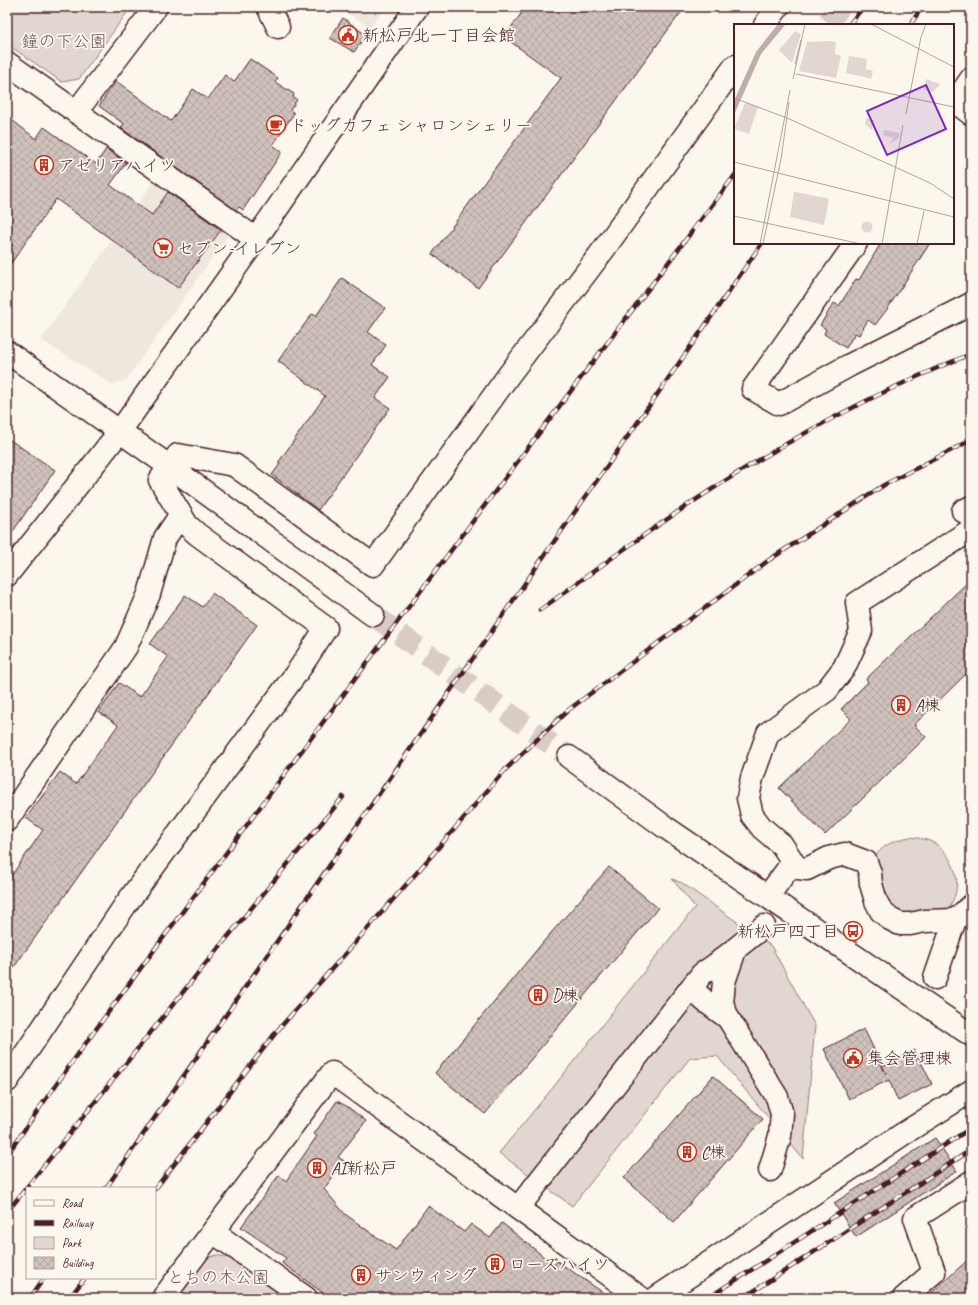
<svg xmlns="http://www.w3.org/2000/svg" width="978" height="1305" font-family="Caveat,'Klee One',sans-serif">
	<style>
		.built { fill: #eee7de }
		.green { fill: #e2d7d0; stroke: #967b7e }
		.building { fill: url(#building-cross-hatch); stroke: #4a1f2b }
		.lines { fill: none; stroke-linecap: round; stroke-linejoin: round }
		.minor-tunnel { stroke: #d8ccc5; stroke-width: 22; stroke-dasharray: 22 11; stroke-linecap: butt }
		.minor-casing { stroke: #4a1f2b; stroke-width: 25 }
		.minor { stroke: #fbf7ec; stroke-width: 22 }
		.rail-casing { stroke: #4a1f2b; stroke-width: 4.5 }
		.rail { stroke: #fbf7ec; stroke-width: 3; stroke-dasharray: 9; stroke-linecap: butt }
		.labels { text-anchor: middle; dominant-baseline: central; stroke-width: 3.5; stroke-linejoin: round; paint-order: stroke }
		.poi-label { font-size: 17px; fill: #4a1f2b; stroke: #fbf7ec; text-anchor: start }
		.park-label { font-size: 17px; fill: #704d54; stroke: #fbf7ec }
		.inset-road { fill: none; stroke: #b4a19f; stroke-width: 1 }
		.view { fill: #7b2cbf; fill-opacity: 0.15; stroke: #7b2cbf; stroke-width: 2 }
		.inset-edge { fill: none; stroke: #4a1f2b; stroke-width: 2 }
	</style>
	<defs>
		<pattern id="building-cross-hatch" width="8" height="8" patternUnits="userSpaceOnUse"><rect width="8" height="8" fill="#cfc2bc"/><path d="M0 0l8 8M0 8l8-8" fill="none" stroke="#b3a6a2"/></pattern>
	</defs>
	<rect width="100%" height="100%" fill="#fbf7ec"/>
	<filter id="ink" filterUnits="userSpaceOnUse"><feTurbulence type="fractalNoise" baseFrequency=".025" numOctaves="2"/><feDisplacementMap in="SourceGraphic" scale="8" xChannelSelector="R" yChannelSelector="G"/><feConvolveMatrix kernelMatrix="1 2 1 2 8 2 1 2 1" color-interpolation-filters="sRGB"/></filter>
	<g filter="url(#ink)">
		<g class="built">
			<path d="M338,7H385L370,28Z"/>
			<path d="M153,182L229,234L126,380L112,384L41,340Z"/>
		</g>
		<g class="green">
			<path d="M7,7H131L79,79L62,82L7,44Z"/>
			<path d="M909,837C919,838 930,839 938,846C955,859 963,885 951,904C950,906 948,910 947,912C942,916 914,925 906,929L867,874C876,850 884,843 909,837Z"/>
			<path d="M672,879L682,883L771,946L815,1026L803,1159L717,1056L690,1058L572,1206L499,1153L555,1085L695,907Z"/>
			<path d="M216,1255L233,1259L289,1298H176L204,1260Z"/>
			<path d="M934,1278L945,1298H912Z"/>
		</g>
		<g class="building">
			<path d="M526,7H685L478,288L432,254L561,78L504,37Z"/>
			<path d="M343,18L366,35L354,52L330,38Z"/>
			<path d="M250,59L278,78L275,82L294,94L293,97L297,100L290,110L294,113L273,145L282,152L243,210L239,207L236,210L121,128L124,124L99,106L116,81L171,121L193,89L208,99L225,75L234,82Z"/>
			<path d="M7,116L36,139L44,127L96,164L106,149L126,163L110,185L152,215L168,192L221,230L178,288L56,199L7,269Z"/>
			<path d="M881,243H930L888,308L875,325L868,320L859,335L855,333L846,348L824,334L826,329L820,325L834,303L839,306L856,279L859,280Z"/>
			<path d="M342,278L385,308L368,332L386,345L372,365L390,377L375,398L390,408L318,510L272,475L280,464L278,463L325,396L278,361L312,314L316,316Z"/>
			<path d="M7,438L55,470L7,540Z"/>
			<path d="M971,579V669L914,725L926,737L825,835L779,788L851,719L841,709L868,682L866,679Z"/>
			<path d="M212,593L257,625L7,977V882L43,830L26,818L60,772L76,784L118,725L99,712L119,683L140,697L168,657L150,644L185,595L203,607Z"/>
			<path d="M609,867L658,908L485,1114L435,1073L544,941Z"/>
			<path d="M864,1029L886,1074L882,1066L915,1050L932,1084L898,1101L889,1080L849,1099L824,1049Z"/>
			<path d="M713,1076L763,1119L674,1222L624,1178Z"/>
			<path d="M337,1101L348,1107L366,1121L338,1157L344,1161L324,1189L345,1214L371,1233L396,1250L428,1206L464,1232L471,1224L490,1238L502,1223L554,1265L557,1261L611,1298H330L282,1263L286,1258L241,1227L279,1175L286,1181L317,1136L314,1134Z"/>
			<path d="M935,1138L957,1171L856,1237L834,1203Z"/>
			<path d="M971,1257V1298H926Z"/>
		</g>
		<g class="lines">
			<g class="minor-tunnel">
				<path d="M826,7L850,25"/>
				<path d="M373,615L569,757"/>
			</g>
			<defs>
				<g id="minor">
					<path d="M268,7L278,27"/>
					<path d="M765,25L778,7"/>
					<path d="M7,63L256,239"/>
					<path d="M953,100L971,114"/>
					<path d="M953,105L971,79"/>
					<path d="M76,112L156,7"/>
					<path d="M856,243L753,389L779,404L850,365L971,304"/>
					<path d="M7,352L176,471L373,615"/>
					<path d="M971,507L963,511L971,516"/>
					<path d="M7,575L120,431L256,239L417,7"/>
					<path d="M569,757L665,827L971,1035"/>
					<path d="M7,820L126,647L149,594L165,538L181,514"/>
					<path d="M789,867L807,869L829,858L845,854L866,862L870,873L871,884L876,901L881,911L890,919L900,924H910L925,921L955,920"/>
					<path d="M768,896L793,862L782,845L762,828L752,815L748,798L752,778L768,733L827,690L844,668L861,631L857,603L971,530"/>
					<path d="M935,978L955,920L971,906"/>
					<path d="M691,988L705,1001L728,1018L777,1097L782,1114L780,1136L770,1170"/>
					<path d="M728,1018L722,1003L724,982L735,950"/>
					<path d="M7,1081L126,904L298,671L326,628L197,534L187,525L160,480L178,455L234,465L373,565L508,376L604,249L735,66"/>
					<path d="M518,1208L702,974L715,965L764,926"/>
					<path d="M213,1232L306,1298"/>
					<path d="M163,1298L332,1073L641,1298"/>
					<path d="M656,1298L903,1134L971,1091"/>
					<path d="M904,1298L934,1272L915,1218L971,1182"/>
				</g>
			</defs>
			<use href="#minor" class="minor-casing"/>
			<use href="#minor" class="minor"/>
			<defs>
				<g id="rail">
					<path d="M849,25L863,7"/>
					<path d="M910,25L922,7"/>
					<path d="M540,610C582,580 623,549 666,520C760,455 865,396 971,354"/>
					<path d="M7,1155C89,1035 177,920 263,803C419,592 576,383 735,175"/>
					<path d="M106,1188C245,989 383,789 521,589C601,474 683,359 762,243"/>
					<path d="M155,1189L277,1031L420,869L505,770L567,711L769,560L884,485L971,440"/>
					<path d="M7,1212L207,962L343,797"/>
					<path d="M30,1298L44,1278"/>
					<path d="M69,1298L85,1278"/>
					<path d="M708,1298L971,1128"/>
					<path d="M743,1298L971,1150"/>
				</g>
			</defs>
			<use href="#rail" class="rail-casing"/>
			<use href="#rail" class="rail"/>
		</g>
	</g>
	<defs>
		<symbol id="civic-ring" viewBox="-11 -11 22 22"><circle r="9.5" fill="#fbf7ec" stroke="#c8321e" stroke-width="1.5"/><path d="M-.6-6.5H3V-4.5H.6V-3L4-1V1h2V6H-6V1h2V-1L-.6-3ZM-1.2 2.5V6h2.4V2.5Z" fill="#c8321e"/></symbol>
		<symbol id="cafe-ring" viewBox="-11 -11 22 22"><circle r="9.5" fill="#fbf7ec" stroke="#c8321e" stroke-width="1.5"/><path d="M-5.5-4.5H6V0H3Q3 3.5 0 3.5H-2.5Q-5.5 3.5-5.5 0ZM3-3.2v2h1.7v-2ZM-6 4.5H4V6H-6Z" fill="#c8321e"/></symbol>
		<symbol id="building-ring" viewBox="-11 -11 22 22"><circle r="9.5" fill="#fbf7ec" stroke="#c8321e" stroke-width="1.5"/><path d="M-4-6H4V6H1V3H-1V6H-4ZM-2.5-4.3h1.7v1.8h-1.7ZM.8-4.3h1.7v1.8H.8ZM-2.5-1h1.7V.8h-1.7ZM.8-1h1.7V.8H.8Z" fill="#c8321e"/></symbol>
		<symbol id="supermarket-ring" viewBox="-11 -11 22 22"><circle r="9.5" fill="#fbf7ec" stroke="#c8321e" stroke-width="1.5"/><path d="M-6-5.5h2.5l.6 2H6L4.5 2H-2.5L-4.4-4H-6ZM-1.5 3.2a1.3 1.3 0 1 0 .1 0ZM3 3.2a1.3 1.3 0 1 0 .1 0Z" fill="#c8321e"/></symbol>
		<symbol id="bus-ring" viewBox="-11 -11 22 22"><circle r="9.5" fill="#fbf7ec" stroke="#c8321e" stroke-width="1.5"/><path d="M-5-6H5V4H4V6H2V4H-2V6H-4V4H-5ZM-3.5-4V0h7V-4ZM-3.5 1.2v1.5H-2V1.2ZM2 1.2v1.5H3.5V1.2Z" fill="#c8321e"/></symbol>
	</defs>
	<g fill-rule="evenodd">
		<use href="#civic-ring" x="337" y="24" width="22" height="22"/>
		<use href="#cafe-ring" x="265" y="114" width="22" height="22"/>
		<use href="#building-ring" x="33" y="154" width="22" height="22"/>
		<use href="#supermarket-ring" x="152" y="237" width="22" height="22"/>
		<use href="#building-ring" x="890" y="694" width="22" height="22"/>
		<use href="#bus-ring" x="842" y="920" width="22" height="22"/>
		<use href="#building-ring" x="527" y="984" width="22" height="22"/>
		<use href="#civic-ring" x="842" y="1047" width="22" height="22"/>
		<use href="#building-ring" x="676" y="1141" width="22" height="22"/>
		<use href="#building-ring" x="306" y="1157" width="22" height="22"/>
		<use href="#building-ring" x="484" y="1253" width="22" height="22"/>
		<use href="#building-ring" x="350" y="1264" width="22" height="22"/>
	</g>
	<g class="labels">
		<g class="poi-label">
			<text x="362" y="35">新松戸北一丁目会館</text>
			<text x="290" y="125">ドッグカフェ シャロンシェリー</text>
			<text x="58" y="165">アゼリアハイツ</text>
			<text x="177" y="248">セブン-イレブン</text>
			<text x="915" y="705">A棟</text>
			<text x="839" y="931" text-anchor="end">新松戸四丁目</text>
			<text x="552" y="995">D棟</text>
			<text x="867" y="1058">集会管理棟</text>
			<text x="701" y="1152">C棟</text>
			<text x="331" y="1168">AI新松戸</text>
			<text x="509" y="1264">ローズハイツ</text>
			<text x="375" y="1275">サンウィング</text>
		</g>
		<g class="park-label">
			<text x="64" y="41">鐘の下公園</text>
			<text x="218" y="1277">とちの木公園</text>
		</g>
	</g>
	<g transform="translate(734 24)">
		<rect width="220" height="220" fill="#fbf7ec"/>
		<path d="M61,7L67,10L58,39L45,26ZM96,17L102,18L101,30L107,32L102,54L65,47L73,18ZM115,32L133,35L132,45L139,47L137,55L130,53L131,50L130,53L112,49ZM192,55L206,60L199,68L190,66ZM11,79L24,83L15,110L0,105ZM132,94L140,96L138,106L131,100ZM150,106L166,109L165,114L156,120L159,114L149,111ZM60,168L95,175L90,201L56,193ZM127.5 203a5.5 5.5 0 1 1 11 0a5.5 5.5 0 1 1-11 0Z" fill="#e2d7d0"/>
		<path d="M61,168L77,171L79,176L78,172L93,174L91,185V177L80,175V179L75,178L73,177H77L68,171L61,172L58,181Z" fill="#e2d7d0"/>
		<path d="M44,0H52L27,30L0,91V77L22,28Z" fill="#bfadaa"/>
		<path class="inset-road" d="M137,0L220,43M61,40L67,16M62,50L220,83M59,55L71,0M0,74L53,94L196,159L220,175M172,90L187,13L192,0M0,138L220,193M0,192L127,220M26,220L56,66M29,220L47,135L55,78M148,220L169,101M183,220L190,187"/>
		<path class="view" d="M192,61L212,105L153,131L133,87Z"/>
		<rect width="220" height="220" class="inset-edge"/>
	</g>
	<rect width="978" height="1305" fill="none" stroke="#fbf7ec" stroke-width="24"/>
	<rect x="12" y="12" width="954" height="1281" fill="none" stroke="#4a1f2b" stroke-width="1.5" filter="url(#ink)"/>
	<rect x="26" y="1187" width="130" height="92" fill="#fbf7ec" stroke="#b4a19f"/>
	<rect x="34" y="1200" width="20" height="6" fill="#fbf7ec" stroke="#b4a19f"/>
	<text x="62" y="1207" font-size="12" fill="#4a1f2b">Road</text>
	<rect x="34" y="1220" width="20" height="6" fill="#4a1f2b" stroke="#b4a19f"/>
	<text x="62" y="1227" font-size="12" fill="#4a1f2b">Railway</text>
	<rect x="34" y="1237" width="20" height="12" fill="#e2d7d0" stroke="#b4a19f"/>
	<text x="62" y="1247" font-size="12" fill="#4a1f2b">Park</text>
	<rect x="34" y="1257" width="20" height="12" fill="url(#building-cross-hatch)" stroke="#b4a19f"/>
	<text x="62" y="1267" font-size="12" fill="#4a1f2b">Building</text>
</svg>
